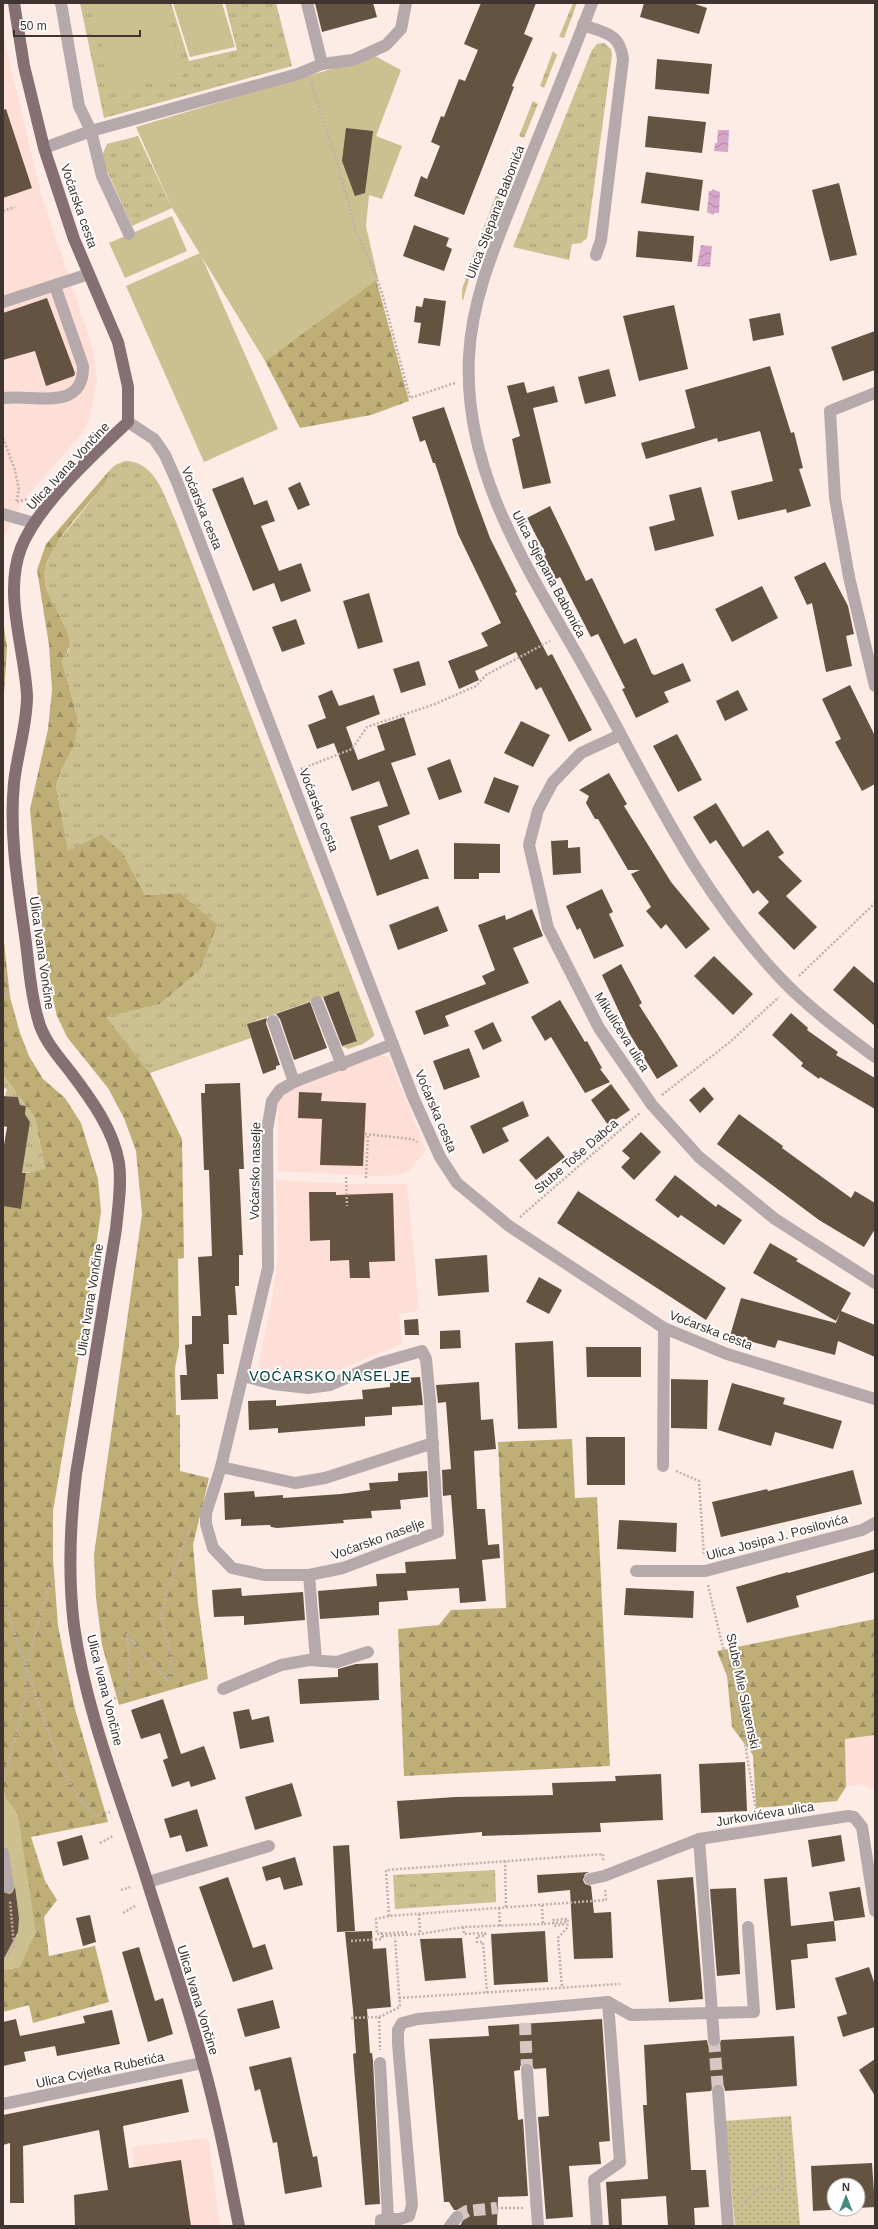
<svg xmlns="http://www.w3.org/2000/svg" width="878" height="2229" font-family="Helvetica,sans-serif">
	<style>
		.built { fill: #fedfd7 }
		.grass { fill: url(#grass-tufts) }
		.forest { fill: url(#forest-firs) }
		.park { fill: url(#park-dots) }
		.garden { fill: #ccbf90 }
		.water { fill: url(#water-waves) }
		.building { fill: #655342 }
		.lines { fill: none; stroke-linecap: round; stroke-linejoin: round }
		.minor-tunnel { stroke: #d7c6c2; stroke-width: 12; stroke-dasharray: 12 6; stroke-linecap: butt }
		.path { stroke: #c0b0ab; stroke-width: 2.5; stroke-dasharray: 2 2; stroke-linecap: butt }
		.minor { stroke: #b6a9ac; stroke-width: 12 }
		.major { stroke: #866f73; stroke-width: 12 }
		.labels { text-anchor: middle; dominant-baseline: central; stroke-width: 4; stroke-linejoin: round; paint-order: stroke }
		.street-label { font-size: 13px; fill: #403431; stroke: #fff }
		.neighbourhood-label { font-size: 14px; letter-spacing: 1px; fill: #00413a; stroke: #fff }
	</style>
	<defs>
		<pattern id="grass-tufts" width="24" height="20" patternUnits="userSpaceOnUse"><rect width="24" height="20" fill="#ccbf90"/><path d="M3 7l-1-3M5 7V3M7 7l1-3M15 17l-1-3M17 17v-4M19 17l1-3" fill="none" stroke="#a79c76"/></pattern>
		<pattern id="forest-firs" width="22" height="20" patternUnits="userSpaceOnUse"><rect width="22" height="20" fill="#bfaf77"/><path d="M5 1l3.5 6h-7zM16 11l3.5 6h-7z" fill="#9d8f62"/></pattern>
		<pattern id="park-dots" width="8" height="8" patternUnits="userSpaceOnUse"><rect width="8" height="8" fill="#ccbf90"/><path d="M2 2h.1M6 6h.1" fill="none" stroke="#a79c76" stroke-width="1.8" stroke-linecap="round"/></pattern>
		<pattern id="water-waves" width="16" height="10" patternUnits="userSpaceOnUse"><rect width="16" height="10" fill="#d6a5ca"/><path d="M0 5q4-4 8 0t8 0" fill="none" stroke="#af87a5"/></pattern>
	</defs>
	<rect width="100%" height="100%" fill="#fdebe6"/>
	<g class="built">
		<path d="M3,35L42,197L88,334L94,355L97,381L90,416L82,434L25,498L3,539Z"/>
		<path d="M380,1055L389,1057L426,1150L409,1171L398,1175L376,1176L278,1171V1103L282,1095L286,1092Z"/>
		<path d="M276,1180L352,1184H407L419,1310L399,1315L402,1344L338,1370L310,1376L281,1374L258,1367L273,1294L278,1253Z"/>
		<path d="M875,1735V1790L859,1784L846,1787L845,1739Z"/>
		<path d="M208,2138L220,2226H142L132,2147Z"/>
	</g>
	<g class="grass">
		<path d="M80,3H171L189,61L237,50L225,3H276L292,66L104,118Z"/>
		<path d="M573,3H577L564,38L559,37Z"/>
		<path d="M604,43L611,49L612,55L587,238L581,243L572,244L569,260L513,247L592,50L597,44Z"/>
		<path d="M553,51L557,55L544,88L540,86Z"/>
		<path d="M533,101L538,104L524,138L519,136Z"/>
		<path d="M138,136L172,208L132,226L101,158L107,144Z"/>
		<path d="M514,149L518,151L506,183L502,182Z"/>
		<path d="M496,195L499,196L500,198L487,230L485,234L481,235Z"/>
		<path d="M478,249L463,300H462V290L475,250Z"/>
		<path d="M125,461C156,461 165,498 176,522L374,1034V1036L363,1044L348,1049L342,1046L357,1040L339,991L247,1024L251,1038L150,1073L105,1017L160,1004L200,970L180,893L145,895L123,853L68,852L56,786L60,773L74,746L77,715L62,661L69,650L64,624L50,601L44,578L45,568L52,549L106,482L111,474L109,471L115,465Z"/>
		<path d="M3,1077H5L35,1118L45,1170L22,1173L30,1122L25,1114L26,1106L20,1105L18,1097L5,1096L7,1089L3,1088Z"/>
		<path d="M495,1870L496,1902L395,1909L393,1875Z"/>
	</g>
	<g class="forest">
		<path d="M376,279L409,401L371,415L300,428L265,361Z"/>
		<path d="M109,471L111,474L106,482C89,504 49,544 45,570C40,599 76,627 68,650C67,654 64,658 62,661L77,715V730L74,746L60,773L56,786L68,851L101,835L123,853L145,895L180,893L217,925L200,970L160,1004L106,1017L150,1073L182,1139L184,1258L178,1259L179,1347L175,1368L176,1415H180V1471L209,1478L193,1545L198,1603L208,1679L119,1705L102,1645L96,1598L94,1555L142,1214L136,1151L124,1118L108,1088L67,1037L57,1016L49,982L38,896L30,809L48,729L52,690L49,645L37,570L46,544Z"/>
		<path d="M3,620L7,647L3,710Z"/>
		<path d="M3,933L10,997L20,1033L29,1056L43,1079L65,1098L81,1123L98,1179L101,1211L90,1290L53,1511V1559L58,1626L75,1709L108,1822L31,1837L45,1881L57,1900L44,1917L49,1956L95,1946L109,2002L33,2023L29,2005L3,2012V1970L20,1967L18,1815L5,1798L3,1785V1206L21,1209L26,1173L45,1169L35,1118L5,1077H3Z"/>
		<path d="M572,1439L575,1498L597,1497L610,1766L404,1776L398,1629L439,1625L451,1610L506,1608L498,1442Z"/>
		<path d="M875,1619V1735L845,1739L846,1787L837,1801L756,1808L753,1755L732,1727L727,1676L717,1651Z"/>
	</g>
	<path class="park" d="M791,2116L800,2226H735L725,2121Z"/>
	<g class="garden">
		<path d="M91,3H165L183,75L114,92Z"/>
		<path d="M173,3H222L235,47L190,57Z"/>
		<path d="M375,56L401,70L376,136L402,146L382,199L369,195L366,226L378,279L265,361L172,208L136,127Z"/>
		<path d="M172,216L187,251L125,278L109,243Z"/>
		<path d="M200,253L278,429L204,462L126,286Z"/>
		<path d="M3,1785L5,1798L18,1815L36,1932L20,1967L3,1970Z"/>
	</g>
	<g class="water">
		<path d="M718,130H729L728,152L714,151L715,143H717Z"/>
		<path d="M712,189L720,192L719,213H714V215L707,212L709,191H712Z"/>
		<path d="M701,245L712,246L710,267L697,266Z"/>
	</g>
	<g class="building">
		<path d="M315,3H373L377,17L322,32Z"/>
		<path d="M481,3H536L524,34L533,38L512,86L514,87L464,215L414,196L421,176L427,179L440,146L431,142L441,116L444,117L459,79L465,81L478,50L464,44Z"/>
		<path d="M644,3H692L707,8L699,34L640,17Z"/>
		<path d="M657,59L712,64L709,94L655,89Z"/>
		<path d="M6,109L32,188L3,198V110Z"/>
		<path d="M648,116L706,122L702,153L645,147Z"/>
		<path d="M346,128L373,131L365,193L355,196L342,161Z"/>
		<path d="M646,172L703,180L699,211L641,203Z"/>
		<path d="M839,183L857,255L830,261L812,190Z"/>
		<path d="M414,225L449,238L446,246L452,249L444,271L403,256Z"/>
		<path d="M638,231L694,236L692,262L636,257Z"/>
		<path d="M47,298L75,373L74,376L46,386L35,351L3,360V313Z"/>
		<path d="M424,298L446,301L440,346L418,343L421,323L414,322L416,306L422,307Z"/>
		<path d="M674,305L688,369L639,381L623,316Z"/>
		<path d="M780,313L784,335L753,341L749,319Z"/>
		<path d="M875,331V370L843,381L831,347Z"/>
		<path d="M770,366L791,433L794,432L803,468L799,469L811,506L787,513L786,509L738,520L731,491L773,481L760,431L718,442L717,438L646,459L641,443L695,428L685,390Z"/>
		<path d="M609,369L616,396L585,404L578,377Z"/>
		<path d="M524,382L527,393L554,386L558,402L533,408L551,483L523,489L512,439L520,436L507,386Z"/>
		<path d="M444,407L476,500L490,538L517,592L515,593L548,656L552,654L592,730L569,742L541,687L536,690L516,652L475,671L479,680L459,689L448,661L488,646L481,633L501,623L458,534L435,463H433L425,440L420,442L412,417Z"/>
		<path d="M243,477L254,505L267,500L275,521L261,526L279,571L301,563L311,591L281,602L274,583L253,591L212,489Z"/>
		<path d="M300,482L310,505L298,510L288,488Z"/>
		<path d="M701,487L714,536L655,551L649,527L675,520L669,495Z"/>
		<path d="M550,506L586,581L592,578L624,644L636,638L652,674L655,675L683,663L691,681L664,692L669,702L636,718L622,689L625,688L598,634L591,637L560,577L556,579L544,556L546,555L527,518Z"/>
		<path d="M825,562L848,606L854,634L846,636L852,666L826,672L812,603L807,605L794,577Z"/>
		<path d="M762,586L778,618L732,642L715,609Z"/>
		<path d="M369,593L383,642L358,649L343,601Z"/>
		<path d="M296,619L305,644L282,652L272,627Z"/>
		<path d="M419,661L426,685L401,693L393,669Z"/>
		<path d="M850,685L875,736V784L862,791L835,742L841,739L822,699Z"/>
		<path d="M332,690L339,706L374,695L380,714L346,727L358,760L385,750L377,726L404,717L416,755L391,763L410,814L378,826L390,860L418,849L429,879H424L377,896L350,817L388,806L379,781L352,791L334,743L317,749L308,725L326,718L318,696Z"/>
		<path d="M738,690L748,710L725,721L716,701Z"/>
		<path d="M521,721L550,735L533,767L504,753Z"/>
		<path d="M677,734L702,780L678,792L653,746Z"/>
		<path d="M450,759L462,792L439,800L427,768Z"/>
		<path d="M609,773L627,804L624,806L671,882L710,929L686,949L666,924L661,929L646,911L651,907L631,874L640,870H628L598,819H595L586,803L589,796L579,790Z"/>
		<path d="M494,777L519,786L509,813L484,803Z"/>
		<path d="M716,803L743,847L768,830L784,853L778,857L802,881L786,896L817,927L794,950L758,913L769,902L758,890L753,894L716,840L710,844L693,817Z"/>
		<path d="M568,840V848L580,847L581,873L553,875L551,841Z"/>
		<path d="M454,843L500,844V873H479V879H454Z"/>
		<path d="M602,889L613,912L609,914L624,946L594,959L580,928L577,930L566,906Z"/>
		<path d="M438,906L448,931L398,950L389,925Z"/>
		<path d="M532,909L543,936L513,948L529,983L445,1016L449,1026L424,1035L415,1011L486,984L482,976L495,970L478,925L505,915L506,920Z"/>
		<path d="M714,956L753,994L733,1015L694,976Z"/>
		<path d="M621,964L642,1003L639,1005L678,1066L657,1079L629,1033L602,975Z"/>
		<path d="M854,966L875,984V1026L833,990Z"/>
		<path d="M339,991L357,1041L342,1046L323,997Z"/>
		<path d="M560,1000L585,1042L587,1041L602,1068L600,1069L610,1082L585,1093L551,1037L545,1041L531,1017Z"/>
		<path d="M310,1002L327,1048L294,1060L280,1019L276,1014Z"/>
		<path d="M791,1013L808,1028L807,1030L838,1052L836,1055L875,1078V1109L820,1077L819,1079L801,1066L803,1063L772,1035Z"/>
		<path d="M267,1018L266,1023L280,1065L276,1066V1069L263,1074L247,1024Z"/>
		<path d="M493,1022L502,1041L483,1050L474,1031Z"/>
		<path d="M469,1048L480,1077L444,1090L433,1061Z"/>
		<path d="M240,1083L244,1169H239L243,1255H239V1286H235L237,1315H228L229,1344H223L224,1374H217L218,1399L181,1400L180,1375H187L185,1345L192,1344V1316H201L198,1257L212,1256L209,1170H204L201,1093H205V1084Z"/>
		<path d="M611,1084L630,1110L608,1125L591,1100Z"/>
		<path d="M704,1087L714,1099L700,1113L689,1100Z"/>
		<path d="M299,1092L322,1093L321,1101L366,1103L363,1166L320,1165L322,1119L298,1118Z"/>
		<path d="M3,1096L18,1097L20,1105L26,1106L25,1114L30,1122L22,1173H26L21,1209L3,1206V1151L7,1127L3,1126Z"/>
		<path d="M523,1101L529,1116L502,1128L509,1141L483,1154L470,1126Z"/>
		<path d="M739,1114L783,1146L782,1148L851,1198L855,1191L875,1203V1229L864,1247L819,1220L717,1144Z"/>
		<path d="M641,1132L661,1152L634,1180L621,1167L630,1158L622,1151Z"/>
		<path d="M548,1136L565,1157L536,1180L519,1160Z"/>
		<path d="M675,1175L716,1207L718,1204L742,1220L724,1245L681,1215L678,1218L655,1200Z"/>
		<path d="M578,1191L726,1288L706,1320L557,1223Z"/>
		<path d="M309,1192H336V1195L393,1193L395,1261L369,1262L370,1278H350L349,1260L330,1261V1240L310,1241Z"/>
		<path d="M770,1243L798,1259L796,1261L851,1293L841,1311L875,1325V1357L838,1341L835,1355L778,1340L775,1348L730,1336L741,1298L836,1323L840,1313L836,1321L753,1273Z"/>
		<path d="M487,1255L489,1292L438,1296L435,1259Z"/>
		<path d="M539,1277L562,1290L549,1314L526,1302Z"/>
		<path d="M418,1319L419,1335H405L404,1320Z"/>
		<path d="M460,1330L461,1348L440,1349V1331Z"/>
		<path d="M553,1341L557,1428L518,1429L515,1343Z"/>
		<path d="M586,1347H641V1377H587Z"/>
		<path d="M420,1377L423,1405L392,1407V1415L365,1417V1426L278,1433V1428L249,1430L248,1401L276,1400V1406L363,1399L362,1390L390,1387V1379Z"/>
		<path d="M671,1379L708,1380L707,1429L671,1428Z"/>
		<path d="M479,1382L481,1420L493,1419L496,1449L474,1451L477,1509H485L488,1545L499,1544L500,1558L482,1560L486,1601L460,1603L459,1588L407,1591L408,1600L379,1602V1615L320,1619L318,1591L377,1586L376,1574L406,1573L405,1562L456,1559L451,1495L443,1496L442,1470L451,1469L446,1402L438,1403L436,1385Z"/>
		<path d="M732,1383L785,1398L783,1404L842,1421L833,1449L775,1432L771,1446L718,1430Z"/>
		<path d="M586,1437H625V1485H587Z"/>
		<path d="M853,1470L862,1504L721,1537L712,1502L767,1489L768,1491Z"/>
		<path d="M427,1471L428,1497L400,1500L401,1509L371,1511L372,1518L343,1520L344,1523L277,1528L271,1527L270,1525L241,1526V1519L225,1520L224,1493L254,1491L255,1497L283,1495V1498L341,1494L370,1490L369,1483L398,1481V1473Z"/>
		<path d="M619,1520L677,1523L676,1552L617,1549Z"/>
		<path d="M875,1549V1572L796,1596L799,1607L747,1623L736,1587L788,1572V1573Z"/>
		<path d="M241,1588L242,1596L303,1592L305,1620L244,1625V1616L214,1617L212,1590Z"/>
		<path d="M626,1588L694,1591L693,1618L624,1615Z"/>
		<path d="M378,1663L379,1700L300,1704L298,1679L338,1677V1669L356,1664Z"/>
		<path d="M163,1699L181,1754L204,1746L216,1779L191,1787L189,1781L172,1787L163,1760L168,1758L160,1733L141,1739L131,1710Z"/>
		<path d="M249,1709L252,1720L269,1716L274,1742L240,1749L233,1712Z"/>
		<path d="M745,1762L747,1811L701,1813L699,1764Z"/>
		<path d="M661,1774L663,1820L600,1823L601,1832L482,1836V1832L400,1839L397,1801L455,1797L553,1795L552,1783L616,1781L615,1776Z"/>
		<path d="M292,1783L302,1816L255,1830L245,1797Z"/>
		<path d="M197,1809L208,1846L186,1852L181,1835L170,1838L164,1819Z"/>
		<path d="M82,1835L89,1859L63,1866L57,1842Z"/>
		<path d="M841,1835L845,1861L812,1867L808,1840Z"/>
		<path d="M349,1845L355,1931L337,1932L333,1846Z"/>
		<path d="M295,1857L303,1885L284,1890L280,1877L266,1881L262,1867Z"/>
		<path d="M589,1872L585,1874L583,1880L585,1884L591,1886L594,1913L611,1912L613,1958L574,1959L570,1890L538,1893L537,1875Z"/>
		<path d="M228,1877L253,1948L265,1944L273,1969L233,1982L199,1887Z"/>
		<path d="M693,1877L703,1999L669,2002L657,1880Z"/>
		<path d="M787,1877L791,1926L834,1921L836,1941L807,1944L808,1958L791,1960L795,2008L776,2010L764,1879Z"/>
		<path d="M15,1887L19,1918L18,1932L3,1960V1892L9,1894L12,1893Z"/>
		<path d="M860,1887L865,1917L834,1921L829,1892Z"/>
		<path d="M736,1888L740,1974L717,1976L710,1889Z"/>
		<path d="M90,1915L96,1942L83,1946L76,1918Z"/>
		<path d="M372,1931L373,1949L386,1948L391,2007L367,2009L370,2053H372L373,2061L380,2204L365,2205L353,2054L356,2053L353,2010L345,1932Z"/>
		<path d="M545,1931L548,1982L494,1985L491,1934Z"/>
		<path d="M462,1938L466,1978L425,1981L420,1939Z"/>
		<path d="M139,1947L155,2001L163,1998L173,2034L148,2042L122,1952Z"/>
		<path d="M869,1967L875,1985V2027L843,2037L837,2017L847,2014L835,1978Z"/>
		<path d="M273,2000L280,2028L245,2037L237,2009Z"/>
		<path d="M112,2010L120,2044L57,2056L55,2046L24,2052L26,2061L3,2066V2022L16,2019L20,2036L85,2023L83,2016Z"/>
		<path d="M602,2019L610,2141L599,2142L601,2164L569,2166L573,2217L546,2219L538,2117L549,2116L546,2068L534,2069L531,2063H526L520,2066V2070L514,2071L518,2120L523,2119L528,2196L498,2197L497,2226H460L464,2218V2214L458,2210H454L449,2202H444L429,2039L489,2036L488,2026Z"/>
		<path d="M794,2036L797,2086L725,2091L724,2086L718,2084L713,2085L711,2091L686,2093L691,2170H706L709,2207L694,2208L695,2226H668L666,2196L621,2199L622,2226H609L606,2182L648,2179L643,2105H647L644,2045L707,2040L708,2045L714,2047L719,2046L721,2040Z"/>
		<path d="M291,2057L313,2157L317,2156L322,2187L285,2194L277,2142L273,2143L260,2089L255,2091L249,2067Z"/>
		<path d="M875,2059V2096L859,2070Z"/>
		<path d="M182,2079L189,2112L123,2126L129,2168L181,2160L191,2226H75L74,2195L108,2190L99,2130L23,2146L24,2203H10V2143L3,2145V2115Z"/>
		<path d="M872,2163L875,2207L858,2208V2185H834V2209H847L813,2211L811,2166Z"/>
	</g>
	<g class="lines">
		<g class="minor-tunnel">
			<path d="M525,2023L527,2070"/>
			<path d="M714,2040L718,2091"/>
			<path d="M457,2217L467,2211L497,2208"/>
		</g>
		<g class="path">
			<path d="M311,83L338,165L356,231L375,273L382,293L410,398L455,383"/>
			<path d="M3,211L15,207"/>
			<path d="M3,438L15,470L19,490L16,502L28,499"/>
			<path d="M301,769L352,749L367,727L435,704L476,686L486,675L550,641"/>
			<path d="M799,976L875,903"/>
			<path d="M3,989L9,1000"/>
			<path d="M662,1095L730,1042L779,997"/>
			<path d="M365,1134L412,1139L417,1142"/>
			<path d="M346,1177L347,1206"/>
			<path d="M366,1178L368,1134"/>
			<path d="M520,1217L640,1113"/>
			<path d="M676,1471L699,1481L704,1556"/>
			<path d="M708,1585L743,1731L757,1817"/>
			<path d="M3,1599L60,1765L80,1800L94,1816L110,1812"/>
			<path d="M127,1634L166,1680L170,1677L171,1655L161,1616L168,1589L191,1525"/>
			<path d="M114,1699L130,1678L127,1634"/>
			<path d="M3,1782L26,1698V1667L48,1589L56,1579"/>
			<path d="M100,1843L113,1836"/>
			<path d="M505,1861L506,1907"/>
			<path d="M121,1890L130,1887"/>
			<path d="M542,1905L543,1924L565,1922V1924L554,1926L553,1920L568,1919L567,1928L558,1938L562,1988"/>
			<path d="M499,1908L500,1926"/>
			<path d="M123,1913L137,1905"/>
			<path d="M419,1914L420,1934"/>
			<path d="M389,1916L386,1870L603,1854V1862"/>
			<path d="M463,1927L464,1934L485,1933V1936H477V1942H483L487,1993"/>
			<path d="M407,1932L377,1934L376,1919L389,1916L606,1900L605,1889"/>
			<path d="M382,1936L420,1934L463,1927L543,1924"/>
			<path d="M351,1941L382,1939L381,1932"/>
			<path d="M3,1959L6,1958L14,1946L10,1901"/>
			<path d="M399,1998L620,1984"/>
			<path d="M379,2017L400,2007L395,1938"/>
			<path d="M351,2018L379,2017L380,2050"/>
			<path d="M741,2206L758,2189L783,2188L780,2152"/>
			<path d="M497,2208H523"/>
		</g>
		<g class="minor">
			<path d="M61,3L79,106L91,131L298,74L322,64L353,60L386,45L401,29L406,3"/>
			<path d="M307,3L322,64"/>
			<path d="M592,3C569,63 544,123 520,183C498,239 472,295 469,356C463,470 525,564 579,658C644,772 693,889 786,984C813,1011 844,1034 875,1057"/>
			<path d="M583,25C605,33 620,33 623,59L601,240L596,255"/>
			<path d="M44,148L91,131L102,176L129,234"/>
			<path d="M3,302L89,274"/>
			<path d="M875,393L830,411L835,498L849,577L875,686"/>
			<path d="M3,398C34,394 84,413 83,366L55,286"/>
			<path d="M128,422L154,439L165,455L177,482L413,1097L440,1157L457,1183L509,1226L664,1328L727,1354L875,1399"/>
			<path d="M3,514L34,523"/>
			<path d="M620,735L581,753L553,782L538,810L529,845L548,928L599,1028L652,1105L699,1157L775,1219L875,1283"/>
			<path d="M317,1002L342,1065"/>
			<path d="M273,1021L294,1082"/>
			<path d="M244,1376L273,1384L308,1388L330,1385L380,1363L422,1351L426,1359L430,1401L438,1532L343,1568L309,1575H264L232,1568L213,1548L206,1524V1513L221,1467L268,1268L267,1130L272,1101L280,1090L294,1082L393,1044"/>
			<path d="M663,1466L664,1328"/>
			<path d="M221,1467L295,1483L325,1478L433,1443"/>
			<path d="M636,1571H705L862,1530L875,1523"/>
			<path d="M309,1575L316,1660"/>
			<path d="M223,1689L281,1665L309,1660L337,1662L368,1652"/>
			<path d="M699,1839L714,2040"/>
			<path d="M3,1853L8,1887"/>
			<path d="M590,1879L604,1876L699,1839L848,1816L854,1817L862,1827L875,1911"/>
			<path d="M148,1882L269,1846"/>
			<path d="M380,2063L388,2219H400L409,2216L412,2205L398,2044V2030L402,2023L418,2019L608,2002L631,2015L754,2012L748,1927"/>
			<path d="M527,2070L538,2226"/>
			<path d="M718,2091L728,2226"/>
			<path d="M3,2104L202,2063"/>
			<path d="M381,2226V2220L388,2219"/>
			<path d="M450,2226L457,2217"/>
			<path d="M597,2226L594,2180L620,2162L608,2002"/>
		</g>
		<path class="major" d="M14,3L24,66L44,148L74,239L118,342L128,387V422C94,454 38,505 21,548C3,595 25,649 27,696C27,726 17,754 14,783C9,834 18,885 25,936C29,964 30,992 38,1019C43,1040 59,1057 72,1074C91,1099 114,1131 119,1163C122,1185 118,1207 116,1229L76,1474C70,1524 68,1576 74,1626C86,1713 122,1800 148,1884C173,1963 200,2042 218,2123C226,2157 232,2192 239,2226"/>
	</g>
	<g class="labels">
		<g class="street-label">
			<text transform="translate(79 206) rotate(71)">Voćarska cesta</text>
			<text transform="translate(495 212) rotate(-69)">Ulica Stjepana Babonića</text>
			<text transform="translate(68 466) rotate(-47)">Ulica Ivana Vončine</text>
			<text transform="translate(202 508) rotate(68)">Voćarska cesta</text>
			<text transform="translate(549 574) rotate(62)">Ulica Stjepana Babonića</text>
			<text transform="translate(319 810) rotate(69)">Voćarska cesta</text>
			<text transform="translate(42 953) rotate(82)">Ulica Ivana Vončine</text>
			<text transform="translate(622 1032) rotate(58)">Mikulićeva ulica</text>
			<text transform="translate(436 1111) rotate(67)">Voćarska cesta</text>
			<text transform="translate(576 1156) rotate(-41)">Stube Toše Dabca</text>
			<text transform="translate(255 1171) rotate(-89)">Voćarsko naselje</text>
			<text transform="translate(90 1300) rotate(-81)">Ulica Ivana Vončine</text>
			<text transform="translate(711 1330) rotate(21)">Voćarska cesta</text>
			<text transform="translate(777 1537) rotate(-15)">Ulica Josipa J. Posilovića</text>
			<text transform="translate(378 1539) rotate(-20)">Voćarsko naselje</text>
			<text transform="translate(105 1690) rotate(76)">Ulica Ivana Vončine</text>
			<text transform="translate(743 1691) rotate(78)">Stube Mie Slavenski</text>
			<text transform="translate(765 1814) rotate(-9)">Jurkovićeva ulica</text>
			<text transform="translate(198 2000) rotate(73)">Ulica Ivana Vončine</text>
			<text transform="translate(100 2070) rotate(-12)">Ulica Cvjetka Rubetića</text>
		</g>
		<g class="neighbourhood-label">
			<text x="330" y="1376">VOĆARSKO NASELJE</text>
		</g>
	</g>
	<rect width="878" height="2229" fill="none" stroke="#403431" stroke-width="8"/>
	<g transform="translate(846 2197)"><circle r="19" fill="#ffffff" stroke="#b3aead"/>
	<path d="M0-3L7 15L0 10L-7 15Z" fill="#458a81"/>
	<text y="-6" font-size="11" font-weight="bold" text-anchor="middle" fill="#403431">N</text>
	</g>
	<path d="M14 30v6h126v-6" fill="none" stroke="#403431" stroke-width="2"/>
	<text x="20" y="30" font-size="12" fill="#403431" stroke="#ffffff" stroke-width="3" paint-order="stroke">50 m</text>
</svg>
